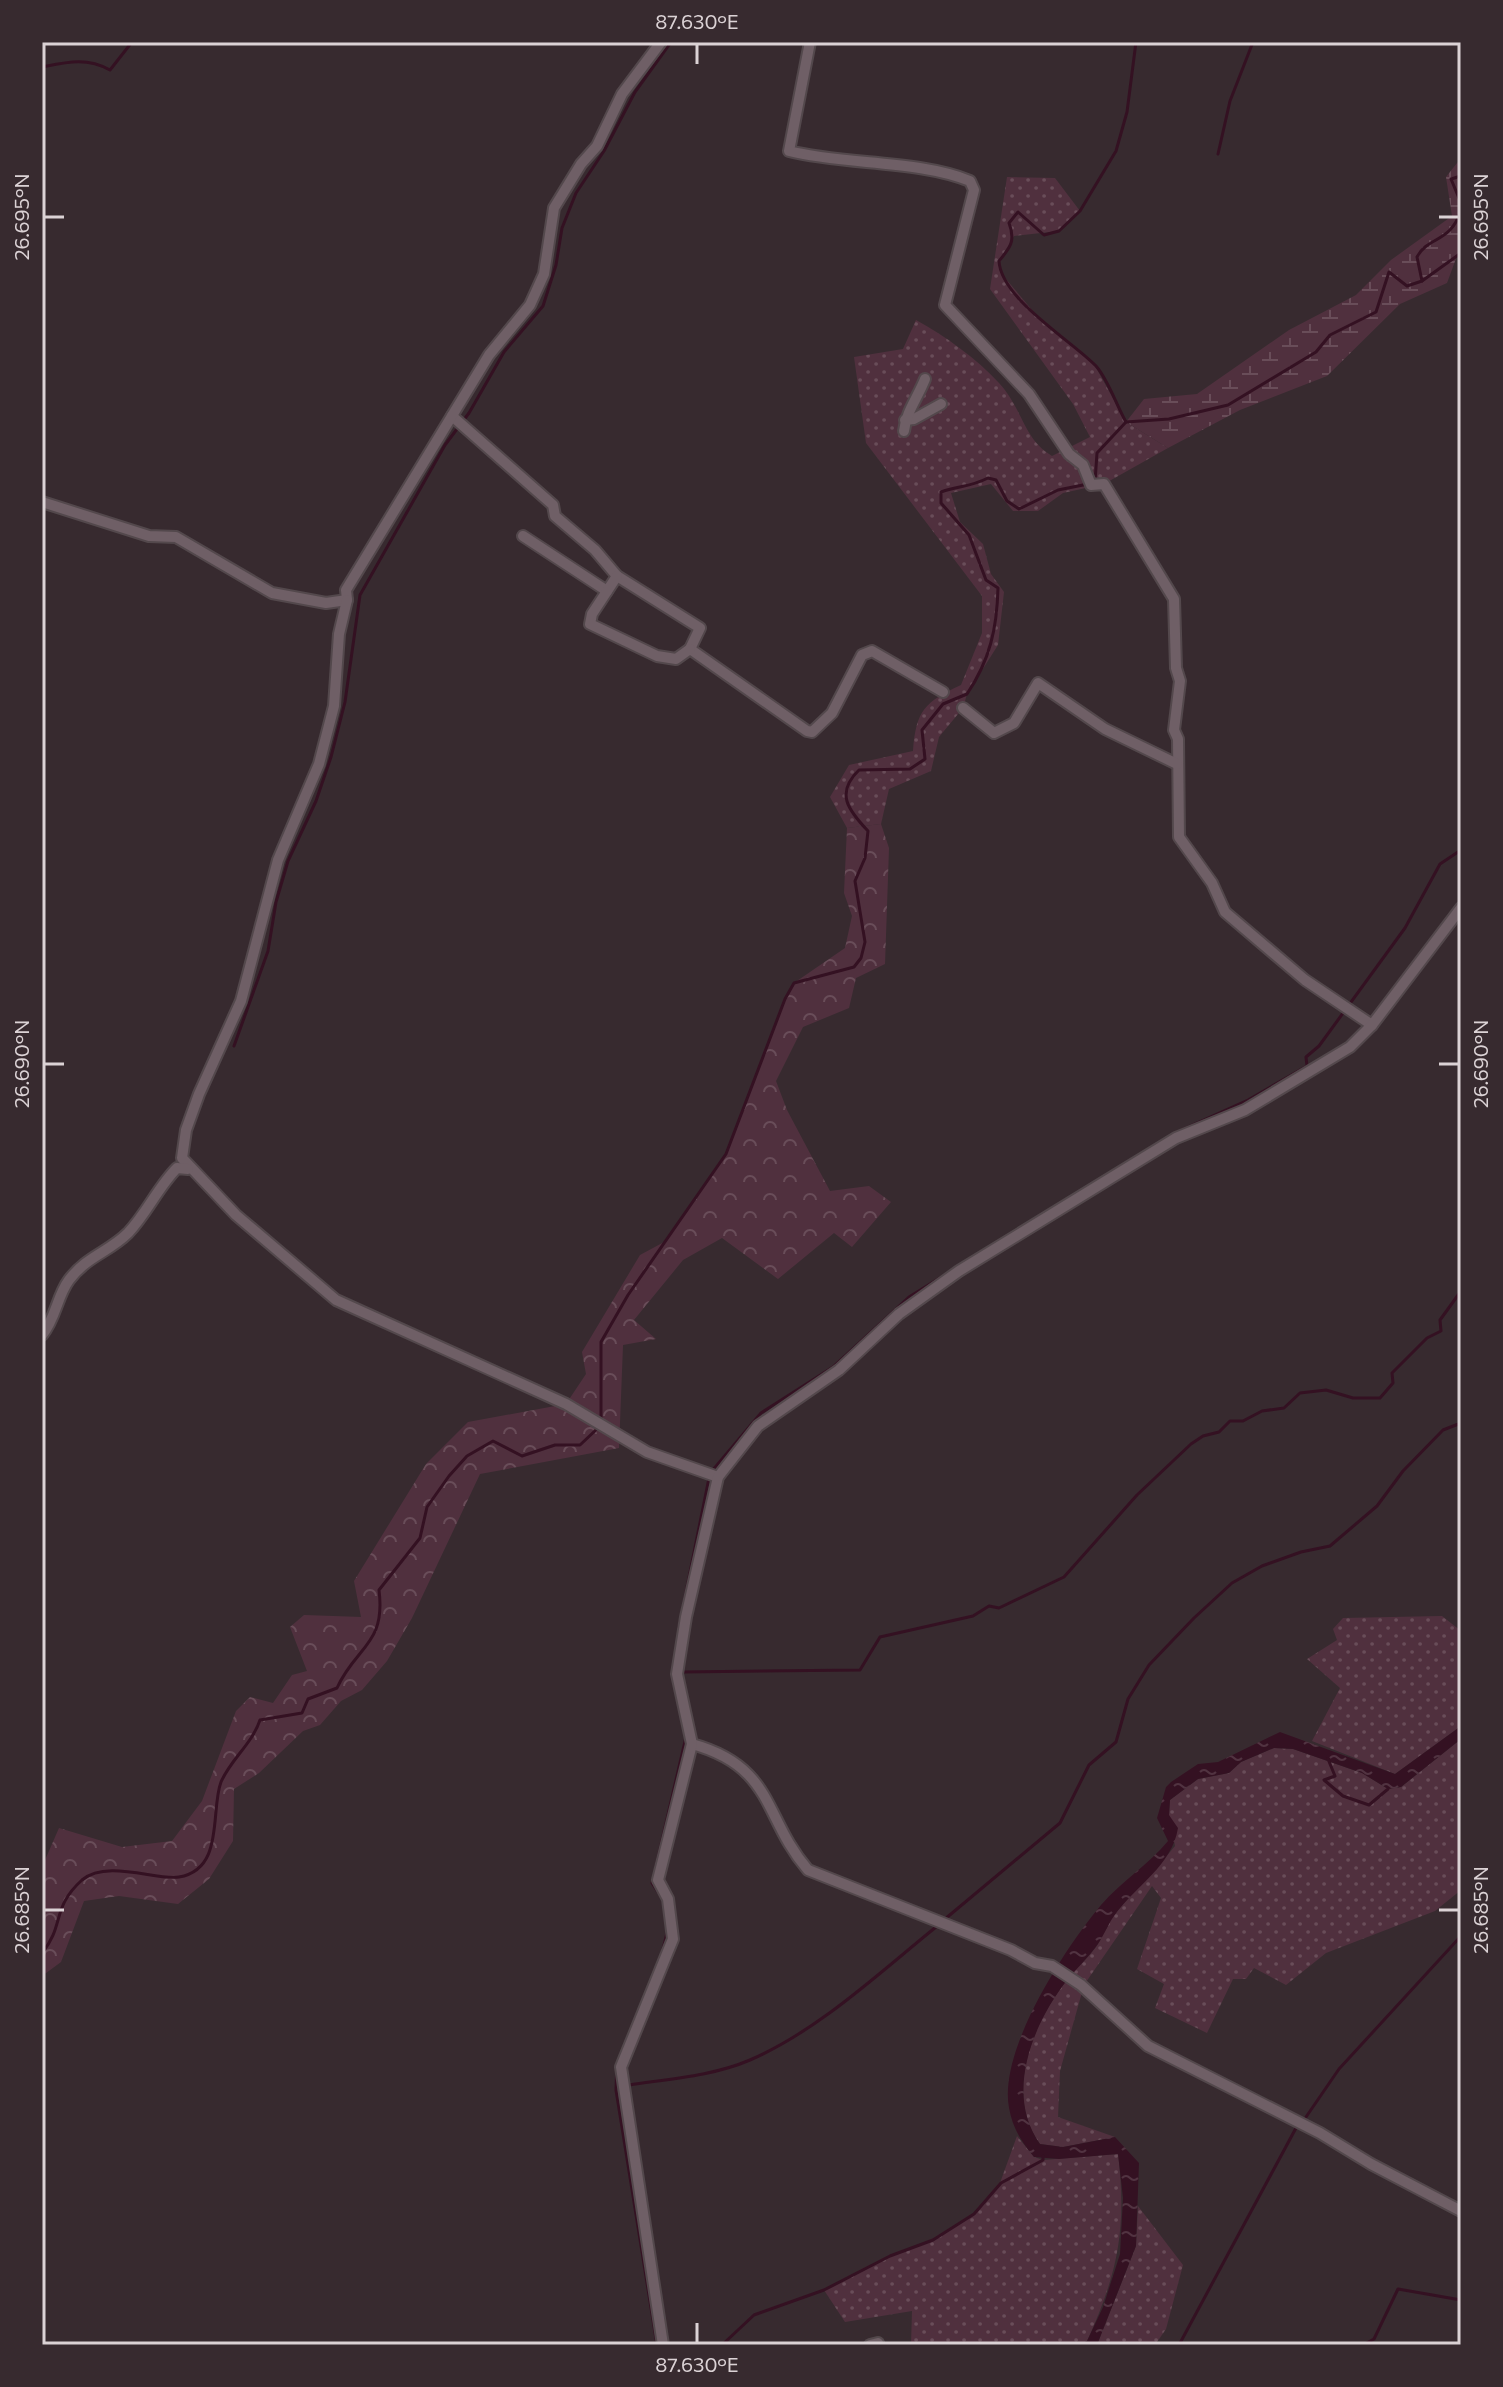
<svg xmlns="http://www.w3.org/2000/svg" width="1503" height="2387" font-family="Commissioner,sans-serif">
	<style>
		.grass { fill: url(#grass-dots) }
		.forest { fill: url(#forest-crowns) }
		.wetland { fill: url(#wetland-marsh) }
		.water { fill: url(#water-ripples) }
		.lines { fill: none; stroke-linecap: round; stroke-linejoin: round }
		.stream { stroke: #341122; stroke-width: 3 }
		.street-casing { stroke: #53484c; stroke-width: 14 }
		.street { stroke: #6f5f66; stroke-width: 10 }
		.ticks { fill: none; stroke: #dbd2d5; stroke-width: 3 }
		.neatline { fill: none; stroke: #dbd2d5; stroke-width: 3 }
		.ticks-label { font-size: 20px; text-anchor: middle; fill: #dbd2d5 }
	</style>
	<defs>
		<pattern id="grass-dots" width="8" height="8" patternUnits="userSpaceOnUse" patternTransform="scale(2)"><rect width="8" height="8" fill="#50303e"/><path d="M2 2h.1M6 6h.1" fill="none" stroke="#694d59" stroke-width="1.8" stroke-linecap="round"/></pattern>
		<pattern id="forest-crowns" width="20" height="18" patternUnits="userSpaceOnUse" patternTransform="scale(2)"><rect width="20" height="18" fill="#50303e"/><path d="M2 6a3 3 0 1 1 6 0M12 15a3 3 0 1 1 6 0" fill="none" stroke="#694d59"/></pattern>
		<pattern id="wetland-marsh" width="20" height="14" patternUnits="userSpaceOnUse" patternTransform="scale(2)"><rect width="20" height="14" fill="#50303e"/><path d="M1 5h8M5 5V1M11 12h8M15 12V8" fill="none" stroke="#694d59"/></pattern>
		<pattern id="water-ripples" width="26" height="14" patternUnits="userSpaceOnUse" patternTransform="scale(2)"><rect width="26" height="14" fill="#341122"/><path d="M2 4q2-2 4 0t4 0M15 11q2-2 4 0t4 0" fill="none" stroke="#513341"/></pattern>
	</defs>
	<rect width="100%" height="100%" fill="#372a2f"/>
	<g class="grass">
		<path d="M1007,177L1055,178L1080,211L1059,231L1014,236L999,261L1000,272L1043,323L1094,364L1126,422L1168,448L1104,484L1063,493L1038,511H1013L991,484L951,493L960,522L983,544L991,574L1004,592L998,645L967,694L963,708L939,737L931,771L889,789L881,824L847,828L830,797L849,765L913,751C916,710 925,702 961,685L982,633V596L866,443L854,357L903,349L916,320C945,336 976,358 999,383C1023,409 1023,439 1052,456L1090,437L1073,404L990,289Z"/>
		<path d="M1442,1616L1461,1631V1726L1395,1774L1312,1741L1340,1688L1307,1659L1337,1640L1333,1629L1343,1618Z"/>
		<path d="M1461,1739V1890L1435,1911L1326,1953L1286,1985L1254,1968L1246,1979H1233L1207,2033L1155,2008L1164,1984L1137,1969L1161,1898L1152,1886L1084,1985L1060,2071L1058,2117L1115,2137L1063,2147L1040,2144C1004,2094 1032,2024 1067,1980C1076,1968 1087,1959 1096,1947C1103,1937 1107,1925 1114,1915C1133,1891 1156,1870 1175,1846L1169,1815L1170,1800L1198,1779L1229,1773L1241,1762L1274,1748L1293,1749L1362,1773L1388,1789L1401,1787Z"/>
		<path d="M1017,2136L1034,2157L1043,2160L1118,2154C1127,2228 1118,2273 1087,2341L1079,2345H911L912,2311L845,2322L824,2290L890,2256L933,2240L974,2214L1000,2183Z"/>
		<path d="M1138,2206L1183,2265L1166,2329L1155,2345H1097L1136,2246Z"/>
	</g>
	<path class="forest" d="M881,824L889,848L885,964L856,978L849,1008L803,1027L776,1081L787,1110L830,1191L869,1186L891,1202L852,1247L834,1233L778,1279L722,1238L683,1260L634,1320L656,1339L623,1345L619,1448L480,1474L412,1618L387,1661L362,1690L341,1701L320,1725L303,1731L259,1773L234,1789L233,1841L209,1879L178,1904L119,1896L84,1901L61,1962L42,1976V1867L59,1828L122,1847L172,1841L202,1801L236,1711L250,1697L273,1703L292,1675L307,1671L290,1627L304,1615L361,1617L354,1581L426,1464L468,1422L566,1404L586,1374L582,1352L640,1255L666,1241L726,1154L785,999L794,983L845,948L852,916L844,893L847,828Z"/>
	<path class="wetland" d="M1461,158V245L1447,283L1400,304L1327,376L1240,410L1168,448L1126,422L1144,399L1197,394L1289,330L1356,295L1391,260L1452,216L1446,177Z"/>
	<path class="water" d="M1461,1726V1739L1401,1787L1388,1789L1362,1773L1293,1749L1274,1748L1241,1762L1229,1773L1198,1779L1170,1800L1169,1815L1178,1828C1172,1866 1135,1886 1114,1916C1107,1926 1103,1938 1095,1948C1087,1959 1076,1969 1067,1980C1033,2024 1004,2094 1040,2144L1063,2147L1115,2137L1139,2163L1136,2246L1097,2345H1079L1087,2341L1103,2307L1120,2254L1123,2198L1118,2154L1059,2159L1034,2157C1021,2141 1013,2129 1009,2108C998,2050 1065,1948 1101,1905C1122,1881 1148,1865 1168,1841L1157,1818L1166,1787L1171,1782L1198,1764L1218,1762L1280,1732L1395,1774Z"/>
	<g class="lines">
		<g class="stream">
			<path d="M42,67C67,62 87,57 110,70L132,42"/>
			<path d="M1218,154L1230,101L1253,42"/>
			<path d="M1461,176L1451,179L1461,203"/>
			<path d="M1422,281L1461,253"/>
			<path d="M1126,422C1116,405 1109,381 1096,366C1072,341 1001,299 999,261C1010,248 1016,241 1009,223L1018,212L1044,235L1059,231L1080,211L1116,151L1127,112L1136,42"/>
			<path d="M1095,482L1097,453L1126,422L1169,419L1228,405L1316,352L1330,335L1376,312L1389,272L1407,286L1422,281L1417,257C1428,236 1451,243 1461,210"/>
			<path d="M234,1046L268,951L276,902L288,861L316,801L331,757L345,702L360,595L445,445L469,413L504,352L543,306L556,265L562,228L576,193L604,151L635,92L671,42"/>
			<path d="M1177,1132L1248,1100L1307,1066L1306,1057L1319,1046L1405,928L1440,864L1461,850"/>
			<path d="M601,1421V1342L628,1295L726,1154L785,999L794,983L854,967L861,958L865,942L855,881L865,858L868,831C848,810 835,793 859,770L910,769L925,759L922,730L943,704L967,694C990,660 997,628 998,588L986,580L969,535L941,503V492C960,485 968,488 988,478L996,480L1007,501L1019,509L1058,490L1088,484"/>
			<path d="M712,1471L761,1413L833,1367L909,1297L1157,1144"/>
			<path d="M679,1627L709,1478"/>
			<path d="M682,1672L860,1670L880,1637L973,1616L989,1606L999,1608L1064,1577L1137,1495L1191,1444L1203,1436L1219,1432L1230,1421H1243L1262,1411L1284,1408L1300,1393L1326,1390L1353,1398H1380L1393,1383L1392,1373L1427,1338L1441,1331L1440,1320L1461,1291"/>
			<path d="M1328,1759L1335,1776L1324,1780L1343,1796L1369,1805L1388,1789"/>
			<path d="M656,1866L686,1737"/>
			<path d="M654,1877L652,1883L662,1898"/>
			<path d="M945,1919L1060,1823L1089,1765L1116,1742L1128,1699L1149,1665L1194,1618L1232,1583L1262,1566L1301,1552L1330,1546L1377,1506L1403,1471L1443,1430L1461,1423"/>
			<path d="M42,1953C65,1925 51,1908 82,1880C107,1859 157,1881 179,1877C225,1869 210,1811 221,1782C231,1759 252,1744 260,1720L302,1713L308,1699L337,1688C356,1646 386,1645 379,1590L420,1538L427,1507L449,1476L467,1456L493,1441L522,1456L555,1445H580L598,1428"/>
			<path d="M662,1953L667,1933"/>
			<path d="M617,2063L616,2090L657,2345"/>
			<path d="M629,2085C669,2079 713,2076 750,2060C819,2030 879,1973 936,1927"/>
			<path d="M1306,2117L1339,2069L1461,1936"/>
			<path d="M722,2345L754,2315L824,2290L890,2256L933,2240L974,2214L1001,2183L1043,2160V2156"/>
			<path d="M1179,2345L1296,2128"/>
			<path d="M1363,2345L1374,2339L1398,2289L1461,2300"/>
		</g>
		<defs>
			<g id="street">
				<path d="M810,42L789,151C844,165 919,160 970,181L974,190L945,305L1029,394L1069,454L1083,465L1091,485L1104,484L1174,599L1176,668L1180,681L1174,730L1178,739L1179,837L1212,883L1225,912L1305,980L1372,1025"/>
				<path d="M452,416L553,505L555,516L595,550L617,576L700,628L690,649L807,731L812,732L832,713L862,655L872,651L943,692"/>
				<path d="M905,420L914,419L941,404"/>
				<path d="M904,431C906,412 918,397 925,379"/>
				<path d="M42,502L149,536L176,537L272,593L326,603L347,600L346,590L489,355L530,305L544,274L554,208L581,164L597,146L622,94L661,42"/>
				<path d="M523,536L607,591"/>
				<path d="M617,576L592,614L590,624L657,656L676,659L690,649"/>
				<path d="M347,600L339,634L334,706L319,764L278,860L241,1001L199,1094L186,1130L182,1158L236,1215L336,1300L566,1404L647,1452L718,1477"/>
				<path d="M963,708L994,733L1014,723L1038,683L1105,729L1177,764"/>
				<path d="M42,1335C56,1318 57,1296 69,1280C87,1256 109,1252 128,1233C147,1213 158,1187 177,1168L188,1169"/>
				<path d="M692,1744C775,1767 763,1818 808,1870L1011,1950L1035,1963L1052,1966L1081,1985L1148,2046L1320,2133L1371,2164L1461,2211"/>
				<path d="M663,2345L621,2067L673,1939L668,1899L658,1880L692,1744L677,1674L686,1617L718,1477L758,1426L839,1370L899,1314L959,1271L1176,1138L1245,1110L1350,1047L1372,1025L1461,908"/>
				<path d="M870,2345L878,2343"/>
			</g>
		</defs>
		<use href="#street" class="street-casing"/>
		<use href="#street" class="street"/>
	</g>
	<path class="ticks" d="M697,44V64M44,217H64M1439,217H1459M44,1064H64M1439,1064H1459M44,1910H64M1439,1910H1459M697,2323V2343"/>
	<rect width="1503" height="2387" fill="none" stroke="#372a2f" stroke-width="88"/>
	<rect x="44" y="44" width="1415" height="2299" class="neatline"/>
	<g class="ticks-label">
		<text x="697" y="29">87.630°E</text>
		<text transform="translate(22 217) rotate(-90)" y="7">26.695°N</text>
		<text transform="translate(1481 217) rotate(-90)" y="7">26.695°N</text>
		<text transform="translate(22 1064) rotate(-90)" y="7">26.690°N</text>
		<text transform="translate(1481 1064) rotate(-90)" y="7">26.690°N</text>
		<text transform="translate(22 1910) rotate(-90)" y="7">26.685°N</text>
		<text transform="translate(1481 1910) rotate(-90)" y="7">26.685°N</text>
		<text x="697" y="2372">87.630°E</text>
	</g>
</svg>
